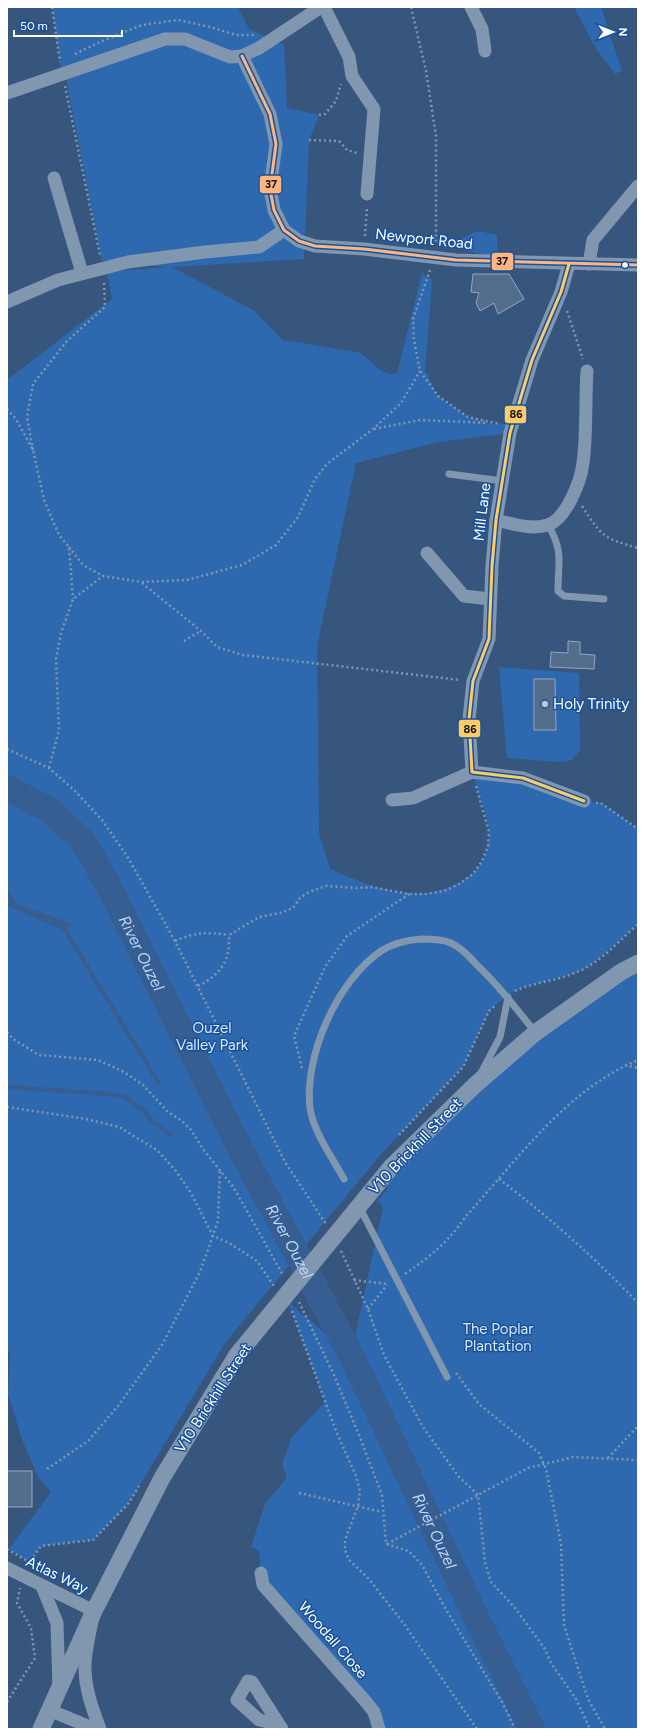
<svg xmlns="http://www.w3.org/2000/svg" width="645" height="1736" font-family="Figtree,sans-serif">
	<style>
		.green { fill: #2e69b0 }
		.water { fill: #375e92 }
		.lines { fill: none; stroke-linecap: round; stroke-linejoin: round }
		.stream { stroke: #375e92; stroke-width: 4.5 }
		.river { stroke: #375e92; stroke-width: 26 }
		.building { fill: #536d8c; stroke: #95a7bd }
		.path { stroke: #8196af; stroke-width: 2.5; stroke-dasharray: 2 3; stroke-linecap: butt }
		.service { stroke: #8196af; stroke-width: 7 }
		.minor { stroke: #8196af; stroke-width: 13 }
		.tertiary { stroke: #8196af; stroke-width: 17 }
		.tertiary-bridge { stroke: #8196af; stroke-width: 17 }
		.bus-1-casing { stroke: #19529b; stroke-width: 6 }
		.bus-2-casing { stroke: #19529b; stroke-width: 6 }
		.bus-1 { stroke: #ffb580; stroke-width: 3 }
		.bus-2 { stroke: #fdcc66; stroke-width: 3 }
		.bus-dot { fill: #fff; stroke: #19529b; stroke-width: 1.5 }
		.poi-dot { fill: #b9c4d2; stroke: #19529b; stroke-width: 1.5 }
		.labels { text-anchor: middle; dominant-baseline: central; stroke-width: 3; stroke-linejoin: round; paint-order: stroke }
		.street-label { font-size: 15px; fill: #fff; stroke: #19529b }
		.poi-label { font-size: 15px; fill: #fff; stroke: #19529b; text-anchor: start }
		.park-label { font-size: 15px; fill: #d7e8fc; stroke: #19529b }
		.water-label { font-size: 16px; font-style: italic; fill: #bcd7f8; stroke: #19529b }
		.line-badge { stroke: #19529b; stroke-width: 1.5 }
		.pale-badge-label { font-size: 11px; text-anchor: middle; font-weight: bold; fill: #111 }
	</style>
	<rect width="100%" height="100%" fill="#36567e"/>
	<g class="green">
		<path d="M52,7H238L249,29L284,45L287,108L319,115L309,140L304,259L172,267L253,310L283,340L361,353L383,372L391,374L397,373L422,274L432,279L425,370L438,396L468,417L493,424H512L510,433L439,442L356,463L317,646L319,833L330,869C374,888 421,908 465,879C481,869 489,852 489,833C489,819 476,787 472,772L523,778L584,801L601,803L637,828L638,825V924L597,960L579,972L524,987L507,995L489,1011L463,1067L381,1154L225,1343L129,1503L93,1540L41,1546L29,1562L9,1549L51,1492L38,1477L23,1442L8,1394L10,1354L7,1350V380L112,299L107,272L168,267L102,261L65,73L62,74Z"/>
		<path d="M574,7H601L622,71L615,74L595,47Z"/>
		<path d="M478,231L497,235V253L486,255L466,251L460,239Z"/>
		<path d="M499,667L579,673L580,750L572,760L559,762L507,758Z"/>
		<path d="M638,963V1729H379V1725L261,1573L259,1550L251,1547L265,1504L287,1478L282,1464L292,1437L325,1402L292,1311L281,1296L351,1355L383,1208L378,1200L387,1190L392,1166L475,1085Z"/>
	</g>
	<path class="water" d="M7,887L17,903L72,924L66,932L7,906Z"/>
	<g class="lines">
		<g class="stream">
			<path d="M66,932L158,1082"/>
			<path d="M7,1087L108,1094L125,1097L144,1111L152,1122L171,1135"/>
		</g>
		<path class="river" id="s1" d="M7,788L49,810L83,841L107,883L234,1137L351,1355L478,1621L532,1729"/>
	</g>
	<g class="building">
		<path d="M473,274H509L524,299L498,314L494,303L480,311L476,303L479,293L471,292Z"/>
		<path d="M568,641L580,642V654L595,655L594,669L550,667L551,652L568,653Z"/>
		<path d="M534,679H555L556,730H534Z"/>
		<rect x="7" y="1471" width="25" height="36"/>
	</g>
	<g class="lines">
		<g class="path">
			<path d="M52,7L60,62"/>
			<path d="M411,7L426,71L436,136V244"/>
			<path d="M75,54L100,42L142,25L178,20L210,27L236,35H254"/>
			<path d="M65,86L100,255"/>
			<path d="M319,115L325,114L336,101L341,84"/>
			<path d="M309,140L339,141L347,150L357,153"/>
			<path d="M365,236L367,207"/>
			<path d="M430,270L413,319L414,340L420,371L438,396L468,417L500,424"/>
			<path d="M567,311L583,359"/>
			<path d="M7,409L16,419L33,450L44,500L59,535L69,547L73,599"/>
			<path d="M374,429L420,420L488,423"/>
			<path d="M33,450L27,417L33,384L67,341L105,307L104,282"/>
			<path d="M582,506C602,537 603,538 638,548"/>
			<path d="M69,547L83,565L103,576"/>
			<path d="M142,583L201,631L217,647L243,655L460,680"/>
			<path d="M184,641L201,631"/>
			<path d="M7,749L49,768L75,791L102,820L127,856L175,941L285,1162L326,1224"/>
			<path d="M49,768L59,730L56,659L61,633L73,599L103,576L142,582L187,580L242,565L276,545L298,517L315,479L327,464L373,429L401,403L420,371"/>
			<path d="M596,803H601L638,829"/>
			<path d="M175,941C196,932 207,932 229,935"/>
			<path d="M198,986C221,974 230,962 229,935L259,917L280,913L293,908L300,898L309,892L326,886L357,888L371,887L409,894H425L444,891L459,884L473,874L482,861L488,846L489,832L476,786"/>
			<path d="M515,991C535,982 557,981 577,972C600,963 620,940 638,924"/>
			<path d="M7,1032L13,1039L39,1055L98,1060L124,1072L143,1085L168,1112L182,1121L191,1130L203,1149L234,1188L283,1275"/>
			<path d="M625,1065L638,1068"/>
			<path d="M302,1068L294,1036L325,967L347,936L409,894"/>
			<path d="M7,1107L86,1119L119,1127L157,1150L176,1171L191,1193L213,1236L229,1243L257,1261L274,1286"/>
			<path d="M399,1135L463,1067L489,1011L495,1006"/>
			<path d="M499,1179C549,1217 595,1258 638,1303"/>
			<path d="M341,1251L368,1309L384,1355L423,1427L459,1477L478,1495L485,1562L491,1582L515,1608L545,1649L551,1663L576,1699L590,1729"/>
			<path d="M405,1274C431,1256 449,1241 466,1216C518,1159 565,1091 638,1060"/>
			<path d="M354,1280L387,1284"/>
			<path d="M299,1302L334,1375L359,1435L382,1495L386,1544L409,1551L422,1565L445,1608L502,1702L515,1729"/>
			<path d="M368,1309L387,1285"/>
			<path d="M292,1311L336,1431L356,1476L360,1491L358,1506L345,1540V1550L349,1560L369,1579L404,1624L477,1729"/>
			<path d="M456,1373L479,1404L539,1453L546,1469L561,1544L564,1625L588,1699L605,1729"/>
			<path d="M608,1458L638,1426"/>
			<path d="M47,1469L88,1441L118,1406L162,1345L200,1272L218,1221L220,1170"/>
			<path d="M299,1493L382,1512"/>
			<path d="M387,1544L528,1468L573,1457L638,1460"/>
			<path d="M7,1549L29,1562"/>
			<path d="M28,1565L41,1546L93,1540L129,1503L139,1486"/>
			<path d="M7,1702L35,1658L31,1628L17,1603L20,1588"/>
		</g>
		<g class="service">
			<path d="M449,474L503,481"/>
			<path d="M548,525C564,552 558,562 558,591L564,596L604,599"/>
			<path d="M481,1073L500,1037L508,997"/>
			<path d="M344,1179C333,1159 313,1131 310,1108C304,1056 337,981 381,951C392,944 407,940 421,939C430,939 442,939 451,943C460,947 469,956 476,964C498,985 516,1008 535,1032"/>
			<path d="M363,1214L447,1377"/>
		</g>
		<g class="minor">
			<path d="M324,7L349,57L352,76L374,109L367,194"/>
			<path d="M471,7L482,29L485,51"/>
			<path d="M242,56L270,114L276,144L270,189L274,210L284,230L299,241L315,246L364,249L456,260L638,265"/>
			<path d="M7,93L165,39H185L230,57L242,56L259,48L321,7"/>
			<path d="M54,178L82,273"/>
			<path d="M569,264L561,292L532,360L510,433L496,520L492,566L489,639L473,681L469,719L472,772L523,778L584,801"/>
			<path d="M589,264L593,240L638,186"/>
			<path d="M7,302L58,280L128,262L205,252L259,247L284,230"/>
			<path d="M496,520C513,524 531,530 548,525C566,519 581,481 583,463C587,434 585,401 587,371"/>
			<path d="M427,553L464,596L490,599"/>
			<path d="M392,800L413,798L472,772"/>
			<path d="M7,1568L94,1611C91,1628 86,1646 85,1663C84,1686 92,1708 100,1729"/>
			<path d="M261,1573L263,1585L367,1703L374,1712L379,1729"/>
			<path d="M42,1586L57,1623L59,1688"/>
			<path d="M49,1710L95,1729"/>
			<path d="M278,1724L259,1720L237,1700L248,1681L252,1682L282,1729"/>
		</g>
		<g class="tertiary">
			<path d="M392,1166L475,1085L535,1033L621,972L638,963"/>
			<path d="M41,1729L94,1611L162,1478L237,1355"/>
		</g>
		<path class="tertiary-bridge" d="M237,1355L392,1166"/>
		<defs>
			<path id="bus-1" d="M242,56L270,114L276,144L270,189L274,210L284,230L299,241L315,246L364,249L456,260L638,265"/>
			<path id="bus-2" d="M569,264L561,292L532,360L510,433L496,520L492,566L489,639L473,681L469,719L472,772L523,778L584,801"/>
		</defs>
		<use href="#bus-1" class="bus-1-casing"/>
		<use href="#bus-2" class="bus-2-casing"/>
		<use href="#bus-1" class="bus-1"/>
		<use href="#bus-2" class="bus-2"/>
	</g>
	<circle class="bus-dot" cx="625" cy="265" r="3.5"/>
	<circle class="poi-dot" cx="545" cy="704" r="4"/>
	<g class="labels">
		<g class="street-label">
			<text transform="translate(424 239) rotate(6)">Newport Road</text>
			<text transform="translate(482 512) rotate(-83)">Mill Lane</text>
			<text transform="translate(415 1146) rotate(-46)">V10 Brickhill Street</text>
			<text transform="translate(213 1398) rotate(-57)">V10 Brickhill Street</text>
			<text transform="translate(57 1575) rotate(26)">Atlas Way</text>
			<text transform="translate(333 1640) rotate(49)">Woodall Close</text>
		</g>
		<g class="poi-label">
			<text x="553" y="704">Holy Trinity</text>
		</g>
		<g class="park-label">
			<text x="212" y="1028">Ouzel<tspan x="212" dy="17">Valley Park</tspan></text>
			<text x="498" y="1329">The Poplar<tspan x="498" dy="17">Plantation</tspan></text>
		</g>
		<g class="water-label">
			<text stroke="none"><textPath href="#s1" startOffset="220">River Ouzel</textPath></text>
			<text stroke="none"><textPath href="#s1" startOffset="544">River Ouzel</textPath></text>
			<text stroke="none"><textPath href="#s1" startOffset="868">River Ouzel</textPath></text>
		</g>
	</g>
	<g class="line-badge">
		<rect x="259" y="175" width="23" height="19" rx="4" fill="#ffb580"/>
		<rect x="491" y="252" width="23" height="19" rx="4" fill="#ffb580"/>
		<rect x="504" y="405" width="23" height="19" rx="4" fill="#fdcc66"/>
		<rect x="458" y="719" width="23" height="19" rx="4" fill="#fdcc66"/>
	</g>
	<g class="pale-badge-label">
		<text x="271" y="188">37</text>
		<text x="502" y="265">37</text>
		<text x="516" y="418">86</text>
		<text x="470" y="733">86</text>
	</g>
	<rect width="645" height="1736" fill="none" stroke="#ffffff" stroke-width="16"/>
	<g transform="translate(613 32) rotate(90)" stroke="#19529b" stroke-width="3" paint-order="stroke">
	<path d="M0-3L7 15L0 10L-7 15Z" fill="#ffffff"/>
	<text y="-6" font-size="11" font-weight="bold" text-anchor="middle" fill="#ffffff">N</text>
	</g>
	<path d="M14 30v6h108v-6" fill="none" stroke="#ffffff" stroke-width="2"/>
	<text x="20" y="30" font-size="12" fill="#ffffff" stroke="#19529b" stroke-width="3" paint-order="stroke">50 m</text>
</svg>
